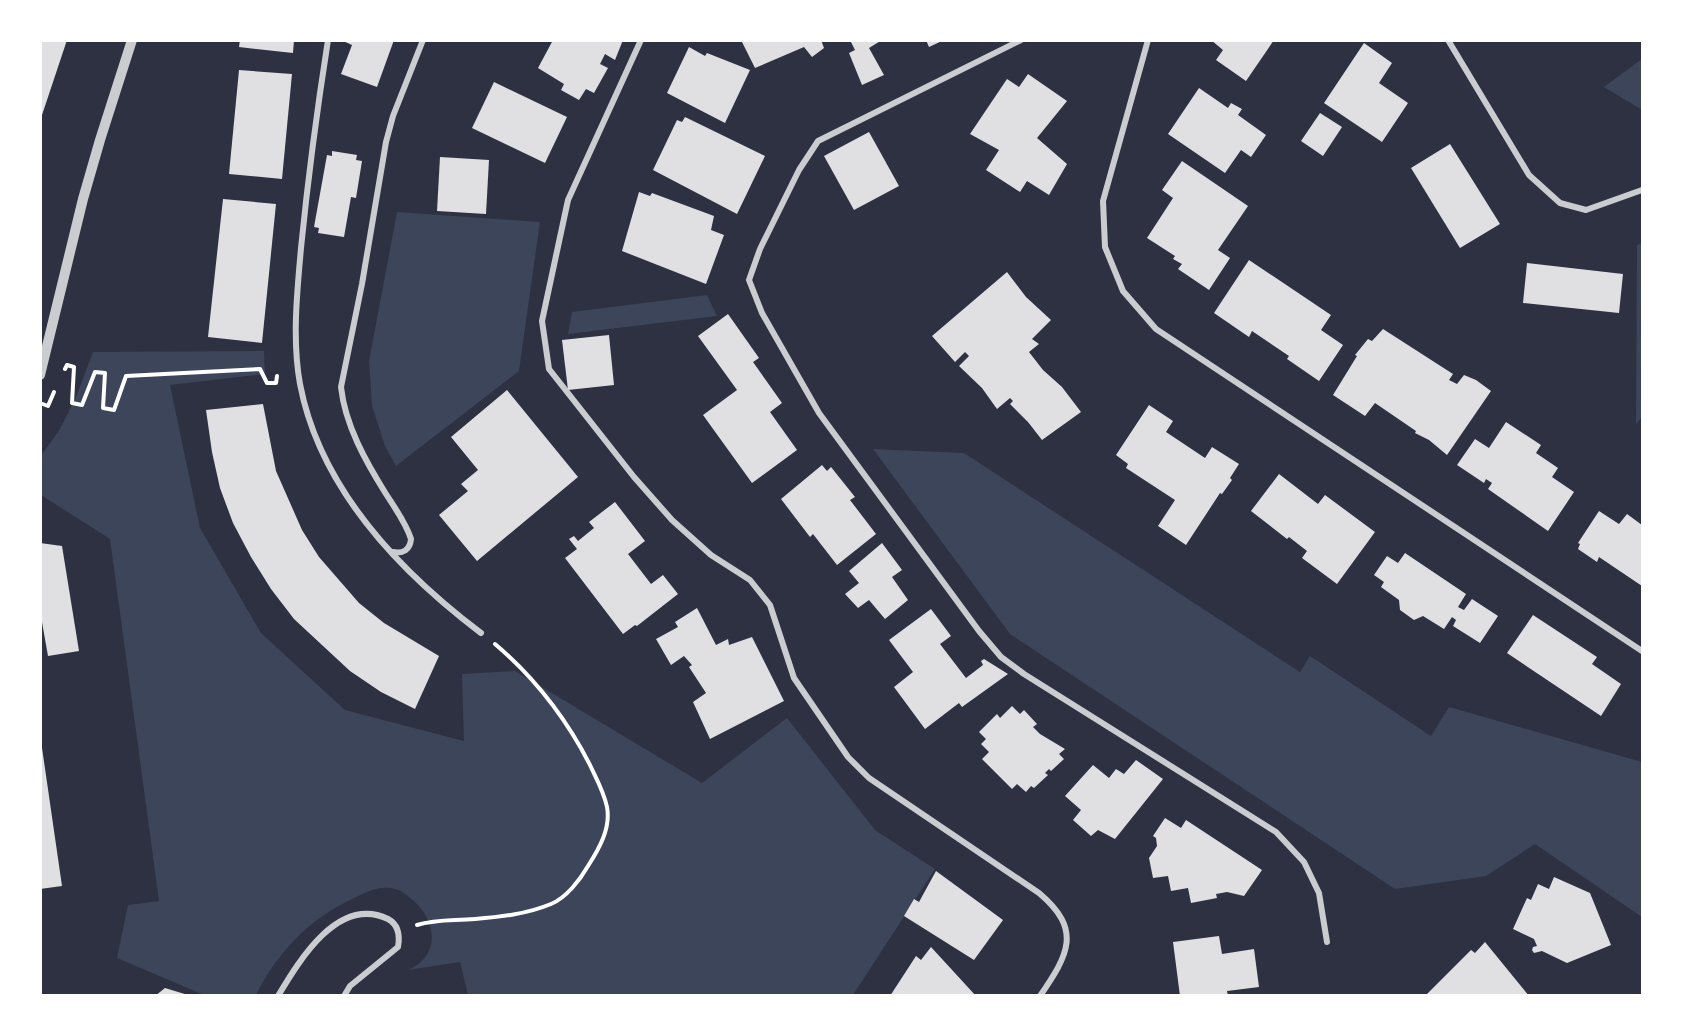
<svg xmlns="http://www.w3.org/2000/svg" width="1683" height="1036" font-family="Signika,sans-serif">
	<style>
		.green { fill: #3c4559 }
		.building { fill: #e0e0e3 }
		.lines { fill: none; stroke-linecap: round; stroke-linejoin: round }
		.path { stroke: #fff; stroke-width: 4 }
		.minor { stroke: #caccd0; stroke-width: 6 }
		.tertiary { stroke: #caccd0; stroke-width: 10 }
	</style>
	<rect width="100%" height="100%" fill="#2d3142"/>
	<g class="green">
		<path d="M1642,59V110L1604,87Z"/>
		<path d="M397,212L540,222L519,371L396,466L385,446L372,406L369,361Z"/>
		<path d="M1642,243V417L1636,424L1637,245Z"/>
		<path d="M707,295L717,316L568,334L572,312Z"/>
		<path d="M264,351L265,374L170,385L200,528L261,633L345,710L464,741L462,674L515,671L702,783L787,718L875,830L935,869L853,995H468L460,962L408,970C440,956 437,923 415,902C408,896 401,889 391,888C376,886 365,893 352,899C309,919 277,953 256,995H204L117,958L128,905L159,901L110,539L41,495L40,457L60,429L76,397L93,352Z"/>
		<path d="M873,449L964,453L1300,672L1310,656L1431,736L1449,707L1642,762V917L1535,844L1486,876L1395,889L1010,634Z"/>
	</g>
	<g class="building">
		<path d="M40,40H67L41,118H40Z"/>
		<path d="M240,40H294L293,53L239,47Z"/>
		<path d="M394,40L377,87L341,74L352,45L341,40Z"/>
		<path d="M553,40H623L615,60L605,54L600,64L608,68L594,93L586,89L579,100L561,90L564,84L538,68Z"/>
		<path d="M741,40H821L824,48L812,57L804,47L755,68Z"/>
		<path d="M850,40H882L869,48L884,75L862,85L849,53L855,50Z"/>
		<path d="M926,40H944L929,47Z"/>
		<path d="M1211,40H1274L1246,81L1216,60L1223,50Z"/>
		<path d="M1364,43L1392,63L1379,83L1408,103L1382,142L1324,103Z"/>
		<path d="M689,47L705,56L707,53L750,70L725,123L667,93Z"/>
		<path d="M239,70L292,74L282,179L229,174Z"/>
		<path d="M1028,74L1067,101L1037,138L1067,164L1049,195L1027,181L1020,192L986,170L999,150L970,134L1007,79L1019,87Z"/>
		<path d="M494,82L567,117L545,163L472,128Z"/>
		<path d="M1199,88L1228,108L1231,103L1242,109L1238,115L1266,135L1251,157L1241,150L1225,173L1168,134Z"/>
		<path d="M1320,113L1342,127L1323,156L1301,141Z"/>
		<path d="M685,117L765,156L737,214L653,170L677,120L682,122Z"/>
		<path d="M869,132L899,186L854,210L824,156Z"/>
		<path d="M1450,144L1500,224L1460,248L1411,168Z"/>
		<path d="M332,151L357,155L356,160L362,161L356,198L351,197L344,237L318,233L319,228L314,227L327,155L332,156Z"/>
		<path d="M440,157L489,160L486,214L437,211Z"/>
		<path d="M1182,161L1248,206L1218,250L1230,258L1209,290L1178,269L1182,264L1173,259L1175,256L1147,238L1173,198L1162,190Z"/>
		<path d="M639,192L650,196L652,193L714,216L711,230L724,235L706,284L622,251Z"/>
		<path d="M223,199L276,204L262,343L208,337Z"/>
		<path d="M1249,260L1331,315L1321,330L1343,345L1319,381L1287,359L1289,356L1252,331L1249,337L1214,313Z"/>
		<path d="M1527,263L1623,274L1619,313L1523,303Z"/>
		<path d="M1007,272L1026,297L1051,320L1032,339L1039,344L1029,352L1043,370L1062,387L1081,412L1042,440L1028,422L1010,404L1013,401L1010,398L997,409L982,388L959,366L969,356L965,352L955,362L932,336Z"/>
		<path d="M728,314L759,358L753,362L782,403L770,412L797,450L752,483L703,415L737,390L698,336Z"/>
		<path d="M1383,329L1453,374L1449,380L1457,384L1464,375L1476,380L1491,391L1447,455L1429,440L1415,433L1416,431L1375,403L1365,416L1333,395L1357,356L1355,355L1368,339L1372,341Z"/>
		<path d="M609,335L614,385L568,390L562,340Z"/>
		<path d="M507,390L578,477L477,561L439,515L468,491L461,484L478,470L451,437Z"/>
		<path d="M263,404L276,471L302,530L319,557L359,603L384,623L439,656L415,709L381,692L350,671L294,619L271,589L251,557L233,523L220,488L212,452L206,410Z"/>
		<path d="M1149,405L1173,421L1166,432L1205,458L1212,447L1239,464L1230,478L1232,480L1222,494L1220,493L1186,545L1158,526L1175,500L1126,468L1128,464L1116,455Z"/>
		<path d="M1506,422L1541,445L1536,453L1558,468L1552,477L1574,492L1548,531L1488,489L1492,483L1486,479L1484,483L1457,465L1475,439L1489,448Z"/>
		<path d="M822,465L827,471L831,467L855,497L850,500L876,534L837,565L813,534L810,537L781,499Z"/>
		<path d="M1279,474L1318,504L1325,495L1375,532L1337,584L1302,558L1307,551L1289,537L1287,539L1251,511Z"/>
		<path d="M615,502L645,541L628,554L651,584L663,575L678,594L637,626L635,625L623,634L565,558L577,549L569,539L574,536L578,541L594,528L589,522Z"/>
		<path d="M1599,511L1619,524L1627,514L1642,525V586L1599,557L1597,562L1578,549L1580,544L1578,543Z"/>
		<path d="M40,543L62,546L79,651L48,656L40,611Z"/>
		<path d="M882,543L902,570L892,577L908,600L885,619L869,600L858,608L845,594L859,583L849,571Z"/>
		<path d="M1405,553L1466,594L1458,607L1464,610L1472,599L1498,616L1480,643L1453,626L1456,620L1452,617L1444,629L1423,616L1414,620L1400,610L1399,600L1381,587L1384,582L1374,575L1387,556L1398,563Z"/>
		<path d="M697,608L716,645L728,639L729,645L752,637L784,701L710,739L693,702L706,693L689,667L692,665L684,656L671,665L656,639L678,627L675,622Z"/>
		<path d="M931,609L951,636L940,644L966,678L983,665L981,661L984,659L1008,674L962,707L959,703L925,729L894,687L913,672L889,640Z"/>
		<path d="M1533,615L1597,657L1592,664L1621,684L1601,716L1507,653Z"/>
		<path d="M1012,706L1020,714L1024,710L1037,724L1033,727L1040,734L1065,749L1059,754L1064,759L1051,771L1049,769L1045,773L1048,775L1034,788L1031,786L1026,792L1017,784L1012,789L982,759L989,752L981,744L986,739L979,732L997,714L1000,718Z"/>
		<path d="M40,734L62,886L40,889Z"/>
		<path d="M1136,760L1163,779L1115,839L1098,830L1091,836L1073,820L1081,810L1065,796L1093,765L1109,778L1116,769L1124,774Z"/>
		<path d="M1165,818L1181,828L1186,820L1262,870L1244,896L1227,892L1216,894L1217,898L1191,903L1188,888L1171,891L1168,876L1153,878L1149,858L1157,846L1156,838L1153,836Z"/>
		<path d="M936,871L1003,920L974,960L904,916L914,899L919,902Z"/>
		<path d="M1554,877L1590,893L1611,945L1567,963L1542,951L1534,953L1532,950L1533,947L1537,946L1534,939L1513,929L1527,898L1531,900L1538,884L1549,889Z"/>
		<path d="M1219,936L1222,954L1254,949L1259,987L1227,991L1228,996H1180L1173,942Z"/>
		<path d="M1485,942L1529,996H1425L1471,950L1475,953Z"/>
		<path d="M931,947L976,996H890L916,956L921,960Z"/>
		<path d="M165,988L188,995V996H155Z"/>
	</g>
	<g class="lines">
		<g class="path">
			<path d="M65,369L67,365L74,367L72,403L82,405L95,372L105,373L103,408L114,410L126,376L260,369L267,383H276L277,376"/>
			<path d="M40,403L48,406L54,392"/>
			<path d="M417,925C437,919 454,921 475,919C500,917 527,914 551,904C566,898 580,880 588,866C599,849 611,828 607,807C604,792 596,778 590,765C566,718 535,678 495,644"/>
		</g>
		<g class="minor">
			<path d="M328,40C317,110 308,178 301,248C297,293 292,340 300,384C320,489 399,571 481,633"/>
			<path d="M641,40L568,200L542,321L549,369L634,477L672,520L711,555L750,580L770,605L794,678L848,757L869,778L1039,893C1083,930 1068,955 1040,996"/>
			<path d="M1021,40L818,141L799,170L760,249L749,280L762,313L819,413L979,631L1001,657L1024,674L1276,832L1304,862L1319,893L1327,942"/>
			<path d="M1148,40L1103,201L1105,247L1123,291L1156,329L1642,651"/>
			<path d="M1448,40L1529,175L1560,203L1586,210L1642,190"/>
			<path d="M393,552C403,554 410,550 411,539C406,523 395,508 386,494C366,462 345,425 341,387L362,284L386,142L393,116L423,40"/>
			<path d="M278,996C299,961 338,895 388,919C399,925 400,936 398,947L350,986L344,996"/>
		</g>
		<path class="tertiary" d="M40,375L83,199L100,140L132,40"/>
	</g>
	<rect width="1683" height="1036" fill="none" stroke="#ffffff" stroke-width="84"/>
</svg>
